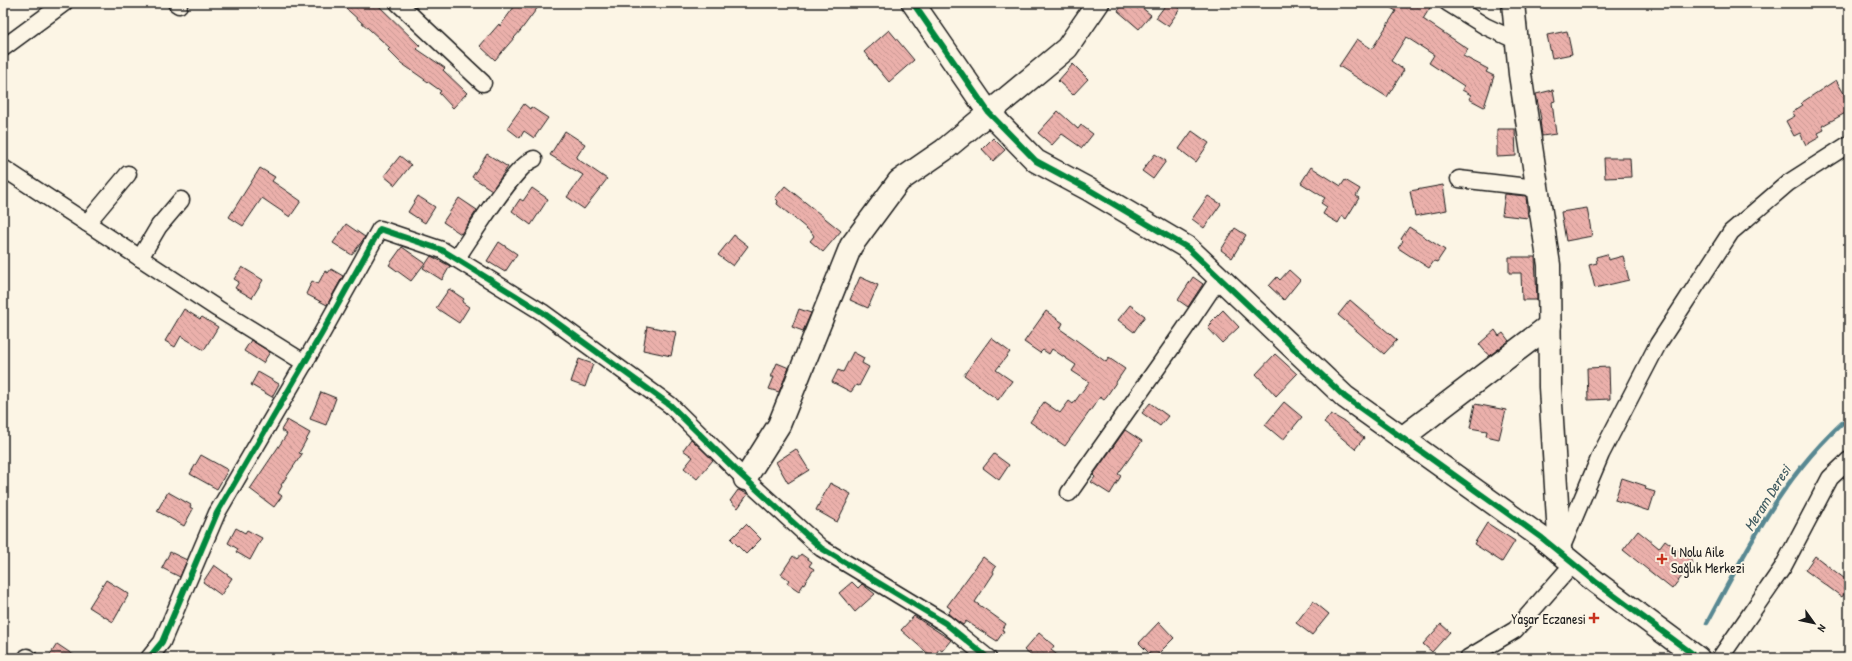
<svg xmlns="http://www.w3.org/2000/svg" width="1852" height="661" font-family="'Patrick Hand',sans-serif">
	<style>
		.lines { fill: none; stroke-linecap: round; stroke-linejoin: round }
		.stream { stroke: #598892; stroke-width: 4.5 }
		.building { fill: url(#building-back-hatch); stroke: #1c1c1c }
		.street-casing { stroke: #1c1c1c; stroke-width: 19 }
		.secondary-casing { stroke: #1c1c1c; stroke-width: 25 }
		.street { stroke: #fcf5e5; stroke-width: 16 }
		.secondary { stroke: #fcf5e5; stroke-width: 22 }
		.cycleway-casing { stroke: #fcf5e5; stroke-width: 8 }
		.cycleway { stroke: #00873e; stroke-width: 6 }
		.poi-dot { fill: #c8321e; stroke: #fcf5e5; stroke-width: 1.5 }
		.labels { text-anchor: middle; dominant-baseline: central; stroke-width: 4; stroke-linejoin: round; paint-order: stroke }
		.poi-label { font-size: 14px; fill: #1c1c1c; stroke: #fcf5e5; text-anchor: start }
		.water-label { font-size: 15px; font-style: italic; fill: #405b61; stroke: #fcf5e5 }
	</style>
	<defs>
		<pattern id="building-back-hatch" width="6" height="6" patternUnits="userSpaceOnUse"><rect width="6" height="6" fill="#ebb0ab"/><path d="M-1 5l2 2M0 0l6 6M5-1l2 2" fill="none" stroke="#c99793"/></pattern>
	</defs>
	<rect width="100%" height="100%" fill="#fcf5e5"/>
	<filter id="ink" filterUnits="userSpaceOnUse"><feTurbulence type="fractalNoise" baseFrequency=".025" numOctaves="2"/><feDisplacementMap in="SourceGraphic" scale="8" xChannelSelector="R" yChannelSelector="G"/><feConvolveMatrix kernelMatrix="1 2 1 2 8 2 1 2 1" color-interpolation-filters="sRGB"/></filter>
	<g filter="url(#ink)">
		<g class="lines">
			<path class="stream" d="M1707,623C1747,549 1784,473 1849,417"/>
		</g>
		<g class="building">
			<path d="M340,3H376L420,46L417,49L445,68L443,70L467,93L453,108L439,93L441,91L401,63L388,50L390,48Z"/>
			<path d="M517,3H541L521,30L495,60L480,46L499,24L500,26Z"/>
			<path d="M1124,3H1136L1151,15L1139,29L1118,11Z"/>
			<path d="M1167,3H1171L1180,9L1168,26L1156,18Z"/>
			<path d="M1383,3H1433L1423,19L1468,49L1463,56L1488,69L1486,72L1494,76L1484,107L1469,99L1471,95L1462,90L1464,86L1429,63L1434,55L1406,37L1391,61L1404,70L1387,97L1339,66L1357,39L1372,49L1396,11Z"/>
			<path d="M889,30L914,60L889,82L864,52Z"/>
			<path d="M1567,31L1572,54L1552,58L1547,35Z"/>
			<path d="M1073,64L1088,79L1073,95L1058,81Z"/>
			<path d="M1836,80L1849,102V111L1822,126L1824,130L1818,133L1820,137L1806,145L1800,133L1794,136L1786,121L1795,116L1792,112L1803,105L1801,103Z"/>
			<path d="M1553,90L1555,101L1552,102L1556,134L1542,136L1540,120L1541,119L1536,94Z"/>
			<path d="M524,104L530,109L531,107L548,118L534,138L524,131L520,138L507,128Z"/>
			<path d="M1058,111L1078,129L1081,125L1093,134L1082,148L1062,134L1052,145L1038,133Z"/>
			<path d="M1497,129H1515L1516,156L1497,157Z"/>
			<path d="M565,131L585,144L576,158L607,179L584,209L567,197L583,175L550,155Z"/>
			<path d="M1192,131L1209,143L1196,162L1179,149Z"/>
			<path d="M993,138L1005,150L993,161L982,149Z"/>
			<path d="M487,154L508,167L492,190L472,177Z"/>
			<path d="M1155,154L1166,161L1153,179L1142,171Z"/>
			<path d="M400,156L411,165L395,185L384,176Z"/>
			<path d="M1604,158H1630L1631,177L1605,178Z"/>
			<path d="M1311,167L1341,186L1345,180L1360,189L1356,196L1359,198L1346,219L1342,216L1338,223L1323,214L1327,207L1321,203L1325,198L1301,183Z"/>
			<path d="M260,168L275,177L272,181L301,201L290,217L262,198L243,226L229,217Z"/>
			<path d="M1443,185L1447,210L1415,216L1410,191Z"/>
			<path d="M785,186L841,231L823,252L810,241L814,236L812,233L777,204L778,201L775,198Z"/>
			<path d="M532,188L548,199L531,225L512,211L520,199L523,201Z"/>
			<path d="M1505,194L1526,196L1528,218L1502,215Z"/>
			<path d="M418,196L435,207L425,223L408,212Z"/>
			<path d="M1208,196L1221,204L1204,228L1192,219Z"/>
			<path d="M459,198L477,210L461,234L443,222Z"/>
			<path d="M1587,208L1592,236L1566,241L1561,212Z"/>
			<path d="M346,224L365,237L352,255L333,243Z"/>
			<path d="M1409,227L1445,250L1437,262L1434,261L1429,268L1398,248L1403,241L1401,239Z"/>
			<path d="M1235,228L1246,235L1232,258L1221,250Z"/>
			<path d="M734,235L748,246L733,266L718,255Z"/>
			<path d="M499,242L517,254L505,272L487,261Z"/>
			<path d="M402,247L425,263L411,281L389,265Z"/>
			<path d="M1607,254L1608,260L1623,256L1629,280L1595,288L1589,265L1597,263L1596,257Z"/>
			<path d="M431,256L450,266L442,280L423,268Z"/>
			<path d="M1509,257H1535L1537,300H1522L1521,273H1509Z"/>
			<path d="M242,267L263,280L252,298L235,288L239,282L234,279Z"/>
			<path d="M331,269L343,276L327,305L306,294L312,281L318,284L325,271L328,273Z"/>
			<path d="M1289,270L1300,280L1284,300L1269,286L1277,277L1280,280Z"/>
			<path d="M860,277L878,285L868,308L850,300Z"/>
			<path d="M1193,277L1203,284L1188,307L1178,300Z"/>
			<path d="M449,289L464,299L462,302L469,307L459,323L436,308Z"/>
			<path d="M1350,300L1397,340L1384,354L1338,315Z"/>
			<path d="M1130,305L1145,316L1134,332L1118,320Z"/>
			<path d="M184,309L200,319L202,317L218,327L204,350L181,336L175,347L165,341Z"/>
			<path d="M799,309L811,313L803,331L792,327Z"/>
			<path d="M1223,310L1239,327L1222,343L1208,328L1212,324L1210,323Z"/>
			<path d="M1046,311L1063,323L1060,329L1076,340L1106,362L1109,358L1125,369L1104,400L1100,397L1065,446L1030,422L1044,402L1060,413L1069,401L1073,404L1089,382L1072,371L1076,365L1052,349L1049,354L1043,350L1040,353L1024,342Z"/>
			<path d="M647,326L676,332L671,356L643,350Z"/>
			<path d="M1495,330L1499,336L1503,333L1509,341L1489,356L1479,344Z"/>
			<path d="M991,338L1010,352L996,370L1012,381L998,400L964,375Z"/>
			<path d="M251,340L270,352L263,363L244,351Z"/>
			<path d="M853,352L864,358L862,363L869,367L859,386L856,385L851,392L832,382L838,370L843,372Z"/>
			<path d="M1275,354L1297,374L1276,396L1256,374Z"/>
			<path d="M579,359L593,364L585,387L571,382Z"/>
			<path d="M777,363L789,368L779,392L769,389L774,377H771Z"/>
			<path d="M1609,367L1610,399L1588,400L1587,368Z"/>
			<path d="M258,372L279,384L272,397L251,385Z"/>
			<path d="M321,392L336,398L326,425L310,419Z"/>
			<path d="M1284,402L1302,417L1283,440L1265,425Z"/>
			<path d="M1150,403L1168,416L1160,426L1142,413Z"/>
			<path d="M1475,404L1506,410L1499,439L1486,436L1487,431L1470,428Z"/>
			<path d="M1331,414L1345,422L1364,438L1355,449L1324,423Z"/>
			<path d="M287,420L310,433L299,453L302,454L281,485L282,486L278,493L282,496L274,507L250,489L287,434L281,430Z"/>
			<path d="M1125,430L1142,441L1118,474L1121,476L1110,494L1091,482L1095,477L1093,475Z"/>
			<path d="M691,439L713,460L697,479L684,468L693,457L683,450Z"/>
			<path d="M796,449L809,470L788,483L776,462Z"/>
			<path d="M994,454L1009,465L999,480L983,468Z"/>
			<path d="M201,455L228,470L217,489L190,474Z"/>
			<path d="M1622,478L1646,486L1645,489L1655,492L1649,511L1615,500Z"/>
			<path d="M830,483L851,494L837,522L816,510Z"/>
			<path d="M738,490L748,494L738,508L730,501Z"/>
			<path d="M168,492L191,505L190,507L193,509L184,526L157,511Z"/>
			<path d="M1487,523L1515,541L1502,562L1474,544Z"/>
			<path d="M746,524L761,539L746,554L731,539Z"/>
			<path d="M236,528L245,533L247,530L262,538L250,560L236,552L238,549L228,543Z"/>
			<path d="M1638,531L1659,548L1665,540L1693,562L1672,589L1623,550Z"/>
			<path d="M170,552L187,560L180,577L162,568Z"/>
			<path d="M801,554L812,562L809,566L814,569L799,591L787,583L789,580L781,574L793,556L797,559Z"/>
			<path d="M1815,556L1849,582V587L1842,597L1805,570Z"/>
			<path d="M983,557L996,567L993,571L994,573L975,602L1006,624L1002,630L1004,631L997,641L966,621L963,625L948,614L951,609L947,606Z"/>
			<path d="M214,565L232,578L221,595L203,582Z"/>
			<path d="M106,580L129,594L113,622L89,607Z"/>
			<path d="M852,582L858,588L862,584L875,594L855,612L839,593Z"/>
			<path d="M1313,601L1329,614L1312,635L1296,623Z"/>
			<path d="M914,616L951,640L942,651L939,649L933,658L901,630Z"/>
			<path d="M1159,622L1174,638L1154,658L1139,643Z"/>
			<path d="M1441,624L1450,632L1432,652L1423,644Z"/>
			<path d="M1039,633L1054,646L1051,650L1061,658H1034L1024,650Z"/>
			<path d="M57,644L78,658H48Z"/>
		</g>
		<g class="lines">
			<defs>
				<g id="street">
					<path d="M176,3L179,5"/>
					<path d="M398,3L483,83"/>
					<path d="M1448,3L1485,26L1517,41"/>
					<path d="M3,48L64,3"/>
					<path d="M3,168L218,309L305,363"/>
					<path d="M1459,179L1538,188"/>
					<path d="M87,223L128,174"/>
					<path d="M140,258L159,226L181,200"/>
					<path d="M456,259C471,238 514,166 534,159"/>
					<path d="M1069,493L1184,330L1219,278"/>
					<path d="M1561,549L1601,454L1658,344L1731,232L1788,183L1849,144"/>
					<path d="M27,657L29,658"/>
					<path d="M149,658L162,642L217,513L322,333L380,229L442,250L542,312L670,405L740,474L821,548L945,623L988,658"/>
					<path d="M1468,658L1515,630L1573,564"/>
					<path d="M1720,658L1783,567L1830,478L1849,460"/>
				</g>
				<g id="secondary">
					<path d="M913,3L989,113L1036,161L1088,189L1188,248L1345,397L1542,538L1597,583L1698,658"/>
					<path d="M1513,3L1520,74L1549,265L1550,387L1560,553"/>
					<path d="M1402,438L1550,325"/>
					<path d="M745,479L779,425L851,246L899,181L944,150L1067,48L1098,3"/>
				</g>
			</defs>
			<use href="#street" class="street-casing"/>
			<use href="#secondary" class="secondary-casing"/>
			<use href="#street" class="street"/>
			<use href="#secondary" class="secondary"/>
			<defs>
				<g id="cycleway">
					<path d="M913,3L989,113L1036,161L1088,189L1188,248L1345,397L1542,538L1597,583L1698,658"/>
					<path d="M149,658L162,642L217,513L322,333L380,229L442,250L542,312L670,405L740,474L821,548L945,623L988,658"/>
				</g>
			</defs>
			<use href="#cycleway" class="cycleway-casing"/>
			<use href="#cycleway" class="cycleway"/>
		</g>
	</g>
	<g class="poi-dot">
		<path d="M1660 553h4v4h4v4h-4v4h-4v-4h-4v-4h4z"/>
		<path d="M1592 612h4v4h4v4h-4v4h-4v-4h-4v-4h4z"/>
	</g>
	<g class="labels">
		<g class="poi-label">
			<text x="1671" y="551">4 Nolu Aile<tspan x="1671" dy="16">Sağlık Merkezi</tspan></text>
			<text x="1586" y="618" text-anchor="end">Yaşar Eczanesi</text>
		</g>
		<g class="water-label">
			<text transform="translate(1767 498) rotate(-58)">Meram Deresi</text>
		</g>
	</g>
	<rect width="1852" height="661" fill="none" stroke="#fcf5e5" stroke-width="16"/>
	<rect x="8" y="8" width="1836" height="645" fill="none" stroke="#1c1c1c" stroke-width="1.5" filter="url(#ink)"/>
	<g transform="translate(1814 623) rotate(123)" stroke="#fcf5e5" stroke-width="3" paint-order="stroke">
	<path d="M0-3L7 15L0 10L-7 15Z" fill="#1c1c1c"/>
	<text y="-6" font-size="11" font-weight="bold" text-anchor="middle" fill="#1c1c1c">N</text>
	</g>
</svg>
